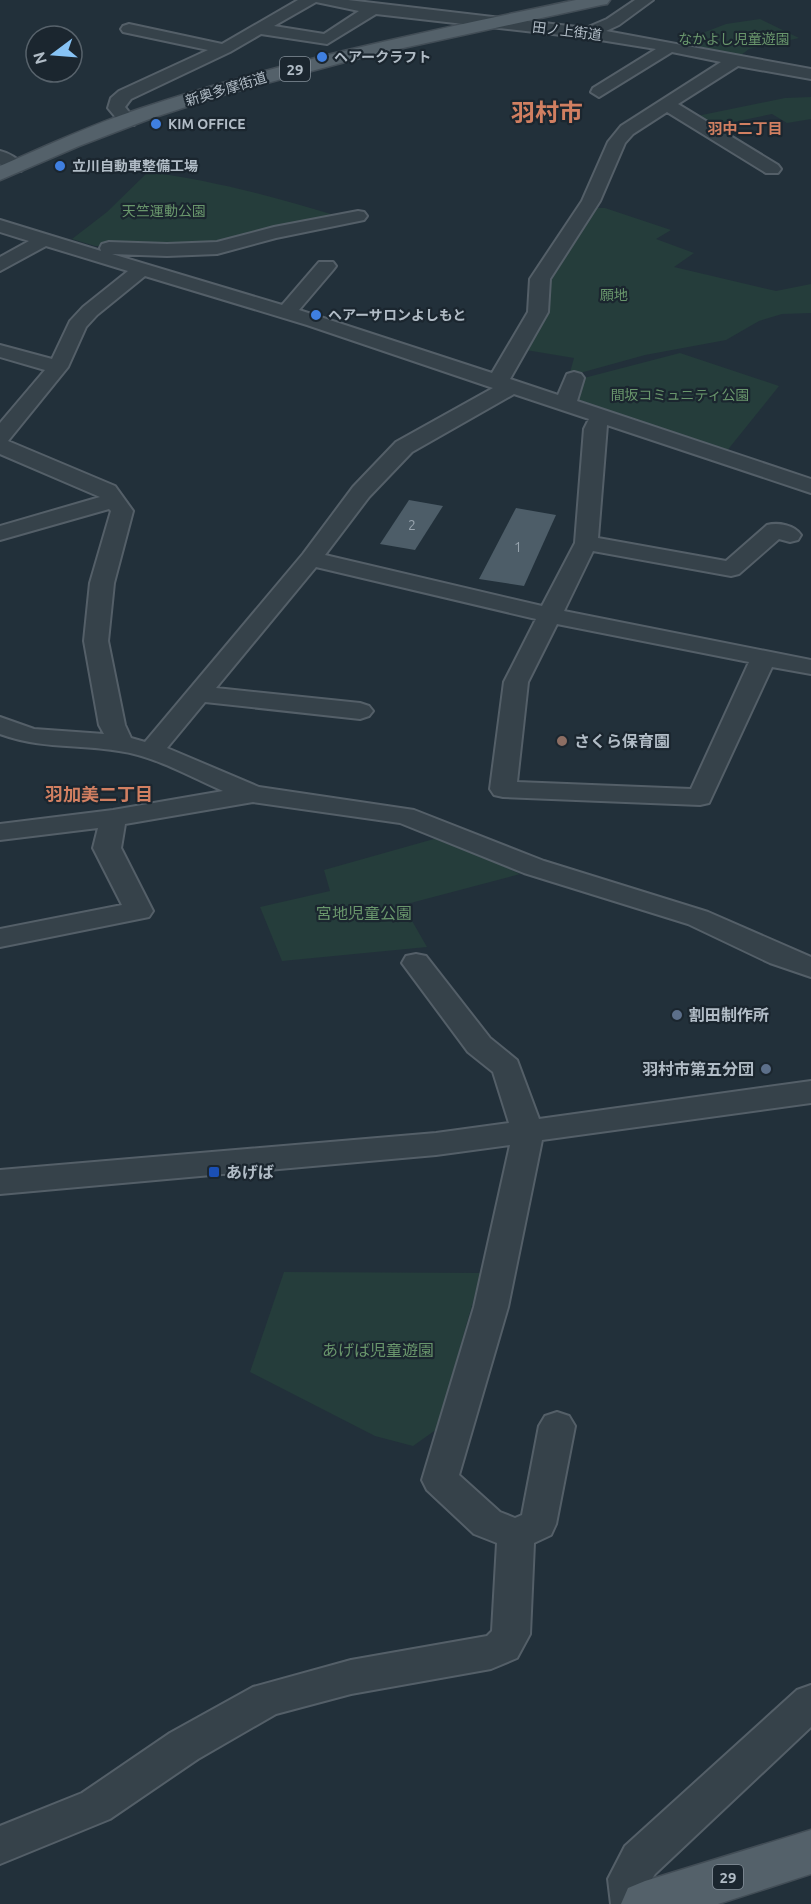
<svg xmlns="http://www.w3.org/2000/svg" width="811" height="1904" font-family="Ubuntu,'Noto Sans JP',sans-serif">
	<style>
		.green { fill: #253d3b }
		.building { fill: #4d5d68 }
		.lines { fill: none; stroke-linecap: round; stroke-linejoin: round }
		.minor-casing { stroke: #545f68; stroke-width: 4 }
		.major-casing { stroke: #424d56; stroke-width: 3 }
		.minor { fill: #36424a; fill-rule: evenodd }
		.major { fill: #54616a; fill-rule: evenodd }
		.shop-dot { fill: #3f7fe0; stroke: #1b262f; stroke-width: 2 }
		.education-dot { fill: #8d6e63; stroke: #1b262f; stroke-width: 2 }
		.service-dot { fill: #5c6f8a; stroke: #1b262f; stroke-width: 2 }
		.transit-dot { fill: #1a4fb4; stroke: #1b262f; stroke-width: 2 }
		.labels { text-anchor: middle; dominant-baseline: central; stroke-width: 4.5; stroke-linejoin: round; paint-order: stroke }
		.far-street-label { font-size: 14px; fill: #b1bcc6; stroke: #1b262f }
		.far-park-label { font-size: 14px; fill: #69966c; stroke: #1b262f }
		.far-poi-label { font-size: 14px; font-weight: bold; fill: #b1bcc6; stroke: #1b262f; text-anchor: start }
		.number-label { font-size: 14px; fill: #98a4ae }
		.shield { fill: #1b262f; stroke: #848f99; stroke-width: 1.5 }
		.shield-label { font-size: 15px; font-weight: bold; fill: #b1bcc6 }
		.far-neighbourhood-label { font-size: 15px; font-weight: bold; fill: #d17f61; stroke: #1b262f }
		.poi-label { font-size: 16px; font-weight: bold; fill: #b1bcc6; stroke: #1b262f; text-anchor: start }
		.park-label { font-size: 16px; fill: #69966c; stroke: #1b262f }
		.neighbourhood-label { font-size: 18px; font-weight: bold; fill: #d17f61; stroke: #1b262f }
		.far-town-label { font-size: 24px; font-weight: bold; fill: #d17f61; stroke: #1b262f }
	</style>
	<rect width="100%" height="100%" fill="#22303a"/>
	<g class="green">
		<path d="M760,19L799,38L749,49L737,58L674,44L726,24Z"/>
		<path d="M811,97V119L787,123L772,114L714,126L697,116L785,98Z"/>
		<path d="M148,172C211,180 275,197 337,216L194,248L95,246L72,239L107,212Z"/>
		<path d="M596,208H605L671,230L656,239L694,253L674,267L776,291L811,284V313L782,314L759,321L726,340L645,355L569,376L574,358L526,350L544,279Z"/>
		<path d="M680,353L779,386L726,452L577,404L584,378Z"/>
		<path d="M441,837L520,874L403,905L427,947L282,961L260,907L330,891L324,870Z"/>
		<path d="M284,1272L481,1273L437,1429L413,1446L375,1436L250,1372Z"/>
	</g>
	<g class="building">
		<path d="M409,500L443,506L415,550L380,544Z"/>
		<path d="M516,508L556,515L524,586L479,579Z"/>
	</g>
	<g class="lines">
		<defs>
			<g id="minor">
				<path d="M298,0H348L586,28L607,19L635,0H653L619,25L606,31L811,69V79L738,66L678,104L778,165L781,169L778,173H766L667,112L633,134L625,143L600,201L550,279L548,312L510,379L558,395L567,374L574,372L581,374L584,378L577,401L811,479V493L607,425L598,538L726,561L767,525C778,522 795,525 801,535L798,540L790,542L779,539L739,574L731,576L593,551L564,611L811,660V674L772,667L709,803L700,805L503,797L494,795L490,789L504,682L536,619L316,567L216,688L360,703L369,706L373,711L369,716L360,719L205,702L167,748L259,787L414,810L544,861L708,912L811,957V977L770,963L688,924L524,873L400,823L253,802L125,824L121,848L153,911L149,917L0,947V929L122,905L93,848L98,828L0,840V824L113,810L223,791C191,777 155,756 119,751C77,744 41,749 0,734V717L34,729L104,734L99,725L84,641L90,583L111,511L109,509L0,540V526L100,497L0,454V423L45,370L0,357V345L52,359L70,321L83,307L128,271L46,246L0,271V257L29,241L0,232V220L101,251L100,248L102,244L109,242L167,244L217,242L274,227L358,211L364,212L367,216L364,220L276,238L217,254L167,256L112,254L282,305L319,262H333L336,266L333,270L299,310L492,373L528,312L530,279L582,201L608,142L621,126L721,62L672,52L599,97L591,92L593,88L656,49L588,38L376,14L327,44L261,34L230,52L131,99L125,107L136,121L134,125H122L108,108L111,98L119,91L208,50L123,32L121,29L123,26L129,24L222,44ZM316,2L359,11L324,34L274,26ZM145,276L307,325L493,388L396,442L353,487L303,554L145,742L131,738L125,725L108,641L114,583L133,511L115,486L8,441L68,367L86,327L97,315ZM514,394L589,419L584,429L575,543L542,606L325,555L369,497L412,452ZM557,624L749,662L691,789L517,782L528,682Z"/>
				<path d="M0,151C9,153 19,159 24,167L21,171H9L0,164Z"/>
				<path d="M416,954L426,956L490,1038L517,1060L539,1119L811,1081V1103L542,1140L508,1307L459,1475L500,1512L515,1518L522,1515L539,1426L545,1416L557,1412L569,1416L575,1426L556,1524L551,1535L534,1543L530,1634L517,1658L491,1669L351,1694L276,1714L198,1759L110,1819L0,1864V1826L82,1793L170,1733L253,1687L351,1660L487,1636L492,1631L497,1543L474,1534L427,1490L422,1480L474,1307L510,1145L436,1155L0,1194V1170L436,1133L509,1123L493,1072L468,1052L402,963L406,956Z"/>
				<path d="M811,1685V1727L655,1874L650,1882L653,1904H611L608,1879L625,1846L797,1690Z"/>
			</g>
			<g id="major">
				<path d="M576,0H610L607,4L601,5L371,55L226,94L152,118L79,146L0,180V166C46,146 91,125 139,109C281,61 429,31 576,0Z"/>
				<path d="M811,1830V1874L718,1904H621L628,1888L645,1881Z"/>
			</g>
		</defs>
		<use href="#minor" class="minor-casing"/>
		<use href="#major" class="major-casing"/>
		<use href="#minor" class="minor"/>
		<use href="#major" class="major"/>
	</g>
	<g class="shop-dot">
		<circle cx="322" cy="57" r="6"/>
		<circle cx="156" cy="124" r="6"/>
		<circle cx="60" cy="166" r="6"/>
		<circle cx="316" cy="315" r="6"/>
	</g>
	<circle class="education-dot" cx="562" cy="741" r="6"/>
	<g class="service-dot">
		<circle cx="677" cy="1015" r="6"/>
		<circle cx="766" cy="1069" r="6"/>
	</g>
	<rect class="transit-dot" x="208" y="1166" width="12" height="12" rx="3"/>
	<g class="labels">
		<g class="far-street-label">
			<text transform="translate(567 31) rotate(7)">田ノ上街道</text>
			<text transform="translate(226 89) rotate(-17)">新奥多摩街道</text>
		</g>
		<g class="far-park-label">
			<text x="734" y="39">なかよし児童遊園</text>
			<text x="164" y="211">天竺運動公園</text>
			<text x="614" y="295">願地</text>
			<text x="680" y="395">間坂コミュニティ公園</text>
		</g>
		<g class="far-poi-label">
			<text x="334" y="57">ヘアークラフト</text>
			<text x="168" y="124">KIM OFFICE</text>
			<text x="72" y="166">立川自動車整備工場</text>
			<text x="328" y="315">ヘアーサロンよしもと</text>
		</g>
		<g class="number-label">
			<text x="412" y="525">2</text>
			<text x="518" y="547">1</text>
		</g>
		<g class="shield">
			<rect x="280" y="57" width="30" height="24" rx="4.5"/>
			<rect x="713" y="1865" width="30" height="24" rx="4.5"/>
		</g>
		<g class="shield-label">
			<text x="295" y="69">29</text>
			<text x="728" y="1877">29</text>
		</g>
		<g class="far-neighbourhood-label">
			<text x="745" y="128">羽中二丁目</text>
		</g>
		<g class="poi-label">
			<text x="574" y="741">さくら保育園</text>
			<text x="689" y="1015">割田制作所</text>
			<text x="754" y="1069" text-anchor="end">羽村市第五分団</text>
			<text x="226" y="1172">あげば</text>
		</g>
		<g class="park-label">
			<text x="364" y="913">宮地児童公園</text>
			<text x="378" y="1350">あげば児童遊園</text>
		</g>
		<g class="neighbourhood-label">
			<text x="99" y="794">羽加美二丁目</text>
		</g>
		<g class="far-town-label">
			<text x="547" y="112">羽村市</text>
		</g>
	</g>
	<g transform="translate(54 54) rotate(254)"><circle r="28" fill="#1b262f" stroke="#57626b" stroke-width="1.5"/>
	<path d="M0-4.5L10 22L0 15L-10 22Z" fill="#87c3f5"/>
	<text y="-9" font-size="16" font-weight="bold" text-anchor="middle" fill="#b1bcc6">N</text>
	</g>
</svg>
